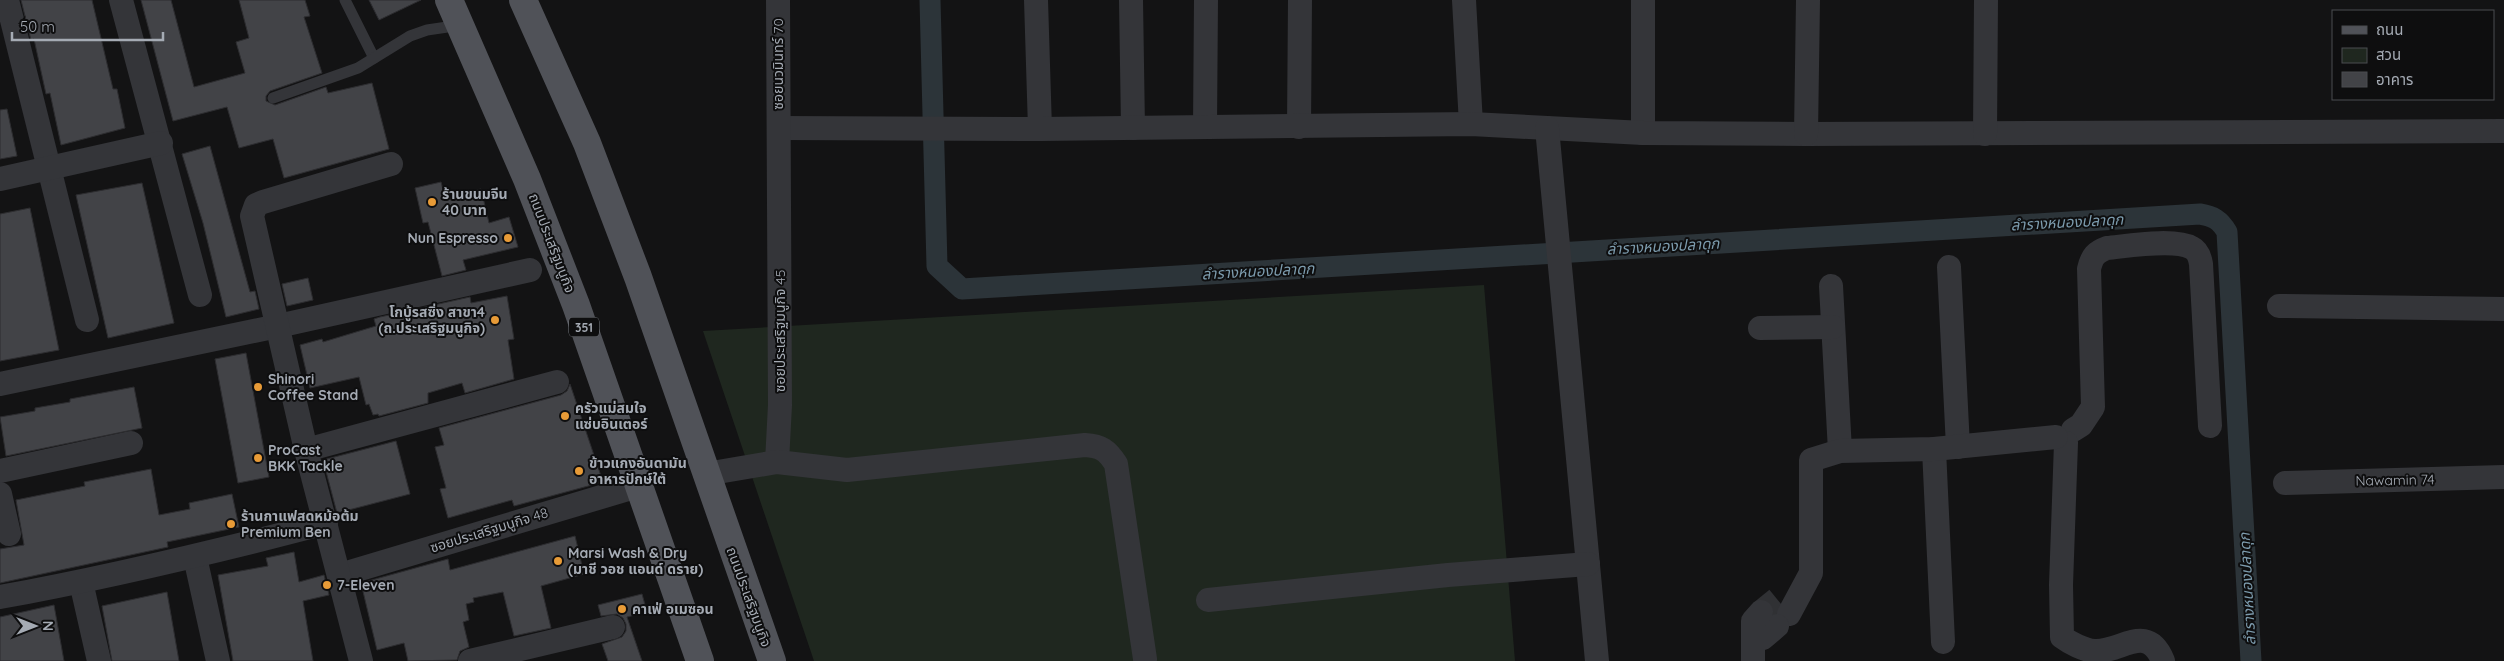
<svg xmlns="http://www.w3.org/2000/svg" width="2504" height="661" font-family="Quicksand,'Noto Sans Thai',sans-serif">
	<style>
		.green { fill: #1f271f }
		.lines { fill: none; stroke-linecap: round; stroke-linejoin: round }
		.canal { stroke: #2c3439; stroke-width: 21 }
		.building { fill: #424347; stroke: #2d2d30 }
		.minor-tunnel { stroke: #303134; stroke-width: 24; stroke-dasharray: 24 12; stroke-linecap: butt }
		.service { stroke: #343539; stroke-width: 11 }
		.minor { stroke: #343539; stroke-width: 24 }
		.primary { stroke: #505258; stroke-width: 28 }
		.poi-dot { fill: #e89b37; stroke: #0e0e0f; stroke-width: 2 }
		.labels { text-anchor: middle; dominant-baseline: central; stroke-width: 4; stroke-linejoin: round; paint-order: stroke }
		.shield { fill: #0e0e0f; stroke: #787c82; stroke-width: 1 }
		.shield-label { font-size: 12px; font-weight: bold; fill: #a5abb4 }
		.street-label { font-size: 14px; fill: #a5abb4; stroke: #0e0e0f }
		.poi-label { font-size: 14px; font-weight: bold; fill: #a5abb4; stroke: #0e0e0f; text-anchor: start }
		.water-label { font-size: 15px; font-style: italic; fill: #7d9cae; stroke: #0e0e0f }
	</style>
	<rect width="100%" height="100%" fill="#131314"/>
	<path class="green" d="M1484,285L1515,661H814L703,331Z"/>
	<g class="lines">
		<path class="canal" d="M930,0L937,266L962,289L2200,214C2213,216 2220,220 2227,232L2251,661"/>
	</g>
	<g class="building">
		<path d="M21,0H92L113,89H117L125,128L61,145L50,93L46,94L34,39L31,40Z"/>
		<path d="M141,0H171L194,87L245,73L236,42L249,38L239,0H305L310,16L304,17L322,73L270,91L266,96V101L275,105L326,87L328,93L372,83L389,149L284,178L273,139L239,148L227,107L173,121Z"/>
		<path d="M369,0H421L379,20Z"/>
		<path d="M7,109L17,156L0,159V110Z"/>
		<path d="M210,146L250,292L255,291L259,309L226,317L203,223L182,154Z"/>
		<path d="M441,182L445,198L481,189L489,223L509,217L518,247L463,260L466,270L442,276L428,222L423,223L415,188Z"/>
		<path d="M142,183L174,323L108,338L76,195Z"/>
		<path d="M30,208L59,350L0,361V214Z"/>
		<path d="M308,278L313,300L287,306L282,284Z"/>
		<path d="M507,296L514,339L508,340L514,379L465,393L462,383L428,393V403L379,416L378,414L373,415L369,404L366,405L359,377L310,388L300,345L322,339L323,342L376,326L374,319L380,317L470,297L471,303Z"/>
		<path d="M246,353L269,477L238,483L215,359Z"/>
		<path d="M570,384L603,482L514,506L512,500L448,518L440,489L446,488L435,447L444,445L439,428L561,395L567,391Z"/>
		<path d="M134,387L142,428L6,456L0,417L35,411V408L70,402V399Z"/>
		<path d="M396,441L410,494L337,513L323,460Z"/>
		<path d="M151,469L159,515L190,509L189,503L232,494L239,527L167,542L168,547L0,583V549L24,545L16,500L85,486L84,482Z"/>
		<path d="M575,536L584,574L541,586L551,628L514,636L503,592L473,598L474,602L466,604L469,620L463,622L469,647L460,651L457,660L408,661L404,643L377,650L361,583L448,559L450,570Z"/>
		<path d="M294,552L299,582L324,575L329,595L303,601L313,661H233L218,575L268,566L266,558Z"/>
		<path d="M167,592L179,661H112L102,606Z"/>
		<path d="M642,594L647,612L627,617L642,661H608L602,644L622,637L626,631V624L623,618L617,614L601,616L598,605Z"/>
		<path d="M54,605L64,661H0V617Z"/>
	</g>
	<g class="lines">
		<path class="minor-tunnel" d="M1761,612L1777,599"/>
		<g class="service">
			<path d="M345,0L374,58"/>
			<path d="M273,98L358,68L410,36L427,30L461,25"/>
		</g>
		<g class="minor">
			<path d="M7,0L87,320"/>
			<path d="M121,0L200,295"/>
			<path d="M1036,0L1040,129"/>
			<path d="M1131,0L1133,128"/>
			<path d="M1464,0L1471,124"/>
			<path d="M1643,0V133"/>
			<path d="M1205,127L1206,0"/>
			<path d="M1299,127L1300,0"/>
			<path d="M779,128L1040,129L1471,124L1643,133L1806,134L2504,131"/>
			<path d="M1547,128L1597,661"/>
			<path d="M1806,134L1808,0"/>
			<path d="M1985,134L1986,0"/>
			<path d="M0,179L161,143"/>
			<path d="M1949,267L1958,447"/>
			<path d="M1831,286L1840,451"/>
			<path d="M2279,306L2504,309"/>
			<path d="M1760,328L1833,327"/>
			<path d="M0,384L278,326L530,270"/>
			<path d="M2073,430L2081,425L2093,407L2089,269C2092,256 2096,252 2107,248C2128,246 2175,238 2192,248C2198,251 2200,258 2201,264L2210,426"/>
			<path d="M2066,443L2061,585L2062,637C2070,643 2084,650 2094,651C2121,653 2147,621 2163,661"/>
			<path d="M1934,449L1943,642"/>
			<path d="M306,450L557,382"/>
			<path d="M777,462L780,405L778,0"/>
			<path d="M0,471L131,443"/>
			<path d="M706,474L777,462L847,470L1085,445C1101,446 1107,450 1116,464L1145,659"/>
			<path d="M2285,483L2504,477"/>
			<path d="M0,494L9,534"/>
			<path d="M195,557L218,661"/>
			<path d="M340,575L638,486"/>
			<path d="M81,582L99,661"/>
			<path d="M0,597C110,577 218,551 326,523"/>
			<path d="M1208,600L1448,575L1588,564"/>
			<path d="M1789,614L1811,573V460L1840,451L1934,449L2056,437"/>
			<path d="M1754,640L1763,638L1777,626"/>
			<path d="M361,661L306,450L252,216L256,205L263,202L391,164"/>
			<path d="M470,661L613,627"/>
			<path d="M1753,661V621L1761,612"/>
		</g>
		<g class="primary">
			<path d="M449,0L527,179L576,305L700,661"/>
			<path d="M523,0L587,143L638,277L772,661"/>
		</g>
	</g>
	<g class="poi-dot">
		<circle cx="432" cy="202" r="5"/>
		<circle cx="508" cy="238" r="5"/>
		<circle cx="495" cy="320" r="5"/>
		<circle cx="258" cy="387" r="5"/>
		<circle cx="565" cy="416" r="5"/>
		<circle cx="258" cy="458" r="5"/>
		<circle cx="579" cy="471" r="5"/>
		<circle cx="231" cy="524" r="5"/>
		<circle cx="558" cy="561" r="5"/>
		<circle cx="327" cy="585" r="5"/>
		<circle cx="622" cy="609" r="5"/>
	</g>
	<g class="labels">
		<rect class="shield" x="569" y="317.5" width="30" height="19" rx="4"/>
		<g class="shield-label">
			<text x="584" y="327">351</text>
		</g>
		<g class="street-label">
			<text transform="translate(778 64) rotate(-90)">ซอยนวมินทร์ 70</text>
			<text transform="translate(552 243) rotate(69)">ถนนประเสริฐมนูกิจ</text>
			<text transform="translate(780 331) rotate(-90)">ซอยประเสริฐมนูกิจ 45</text>
			<text transform="translate(2395 480) rotate(-1)">Nawamin 74</text>
			<text transform="translate(489 530) rotate(-17)">ซอยประเสริฐมนูกิจ 48</text>
			<text transform="translate(749 597) rotate(70)">ถนนประเสริฐมนูกิจ</text>
		</g>
		<g class="poi-label">
			<text x="442" y="194">ร้านขนมจีน<tspan x="442" dy="16">40 บาท</tspan></text>
			<text x="498" y="238" text-anchor="end">Nun Espresso</text>
			<text x="485" y="312" text-anchor="end">โกบู้รสซิ่ง สาขา4<tspan x="485" dy="16">(ถ.ประเสริฐมนูกิจ)</tspan></text>
			<text x="268" y="379">Shinori<tspan x="268" dy="16">Coffee Stand</tspan></text>
			<text x="575" y="408">ครัวแม่สมใจ<tspan x="575" dy="16">แซ่บอินเตอร์</tspan></text>
			<text x="268" y="450">ProCast<tspan x="268" dy="16">BKK Tackle</tspan></text>
			<text x="589" y="463">ข้าวแกงอันดามัน<tspan x="589" dy="16">อาหารปักษ์ใต้</tspan></text>
			<text x="241" y="516">ร้านกาแฟสดหม้อต้ม<tspan x="241" dy="16">Premium Ben</tspan></text>
			<text x="568" y="553">Marsi Wash &amp; Dry<tspan x="568" dy="16">(มาชี วอช แอนด์ ดราย)</tspan></text>
			<text x="337" y="585">7-Eleven</text>
			<text x="632" y="609">คาเฟ่ อเมซอน</text>
		</g>
		<g class="water-label">
			<text transform="translate(2067 222) rotate(-3)">ลำรางหนองปลาดุก</text>
			<text transform="translate(1663 246) rotate(-3)">ลำรางหนองปลาดุก</text>
			<text transform="translate(1258 271) rotate(-3)">ลำรางหนองปลาดุก</text>
			<text transform="translate(2247 589) rotate(-93)">ลำรางหนองปลาดุก</text>
		</g>
	</g>
	<rect x="2332" y="10" width="162" height="90" fill="#0e0e0f" stroke="#4a4d51"/>
	<rect x="2342" y="26" width="25" height="8" fill="#505258" stroke="#4a4d51"/>
	<text x="2376" y="35" font-size="15" fill="#a5abb4">ถนน</text>
	<rect x="2342" y="48" width="25" height="15" fill="#1f271f" stroke="#4a4d51"/>
	<text x="2376" y="60" font-size="15" fill="#a5abb4">สวน</text>
	<rect x="2342" y="72" width="25" height="15" fill="#424347" stroke="#4a4d51"/>
	<text x="2376" y="85" font-size="15" fill="#a5abb4">อาคาร</text>
	<g transform="translate(35 626) rotate(90)" stroke="#0e0e0f" stroke-width="4" paint-order="stroke">
	<path d="M0-4L9 19L0 12L-9 19Z" fill="#a5abb4"/>
	<text y="-8" font-size="14" font-weight="bold" text-anchor="middle" fill="#a5abb4">N</text>
	</g>
	<path d="M12 32v8h151v-8" fill="none" stroke="#a5abb4" stroke-width="2.5"/>
	<text x="20" y="32" font-size="15" fill="#a5abb4" stroke="#0e0e0f" stroke-width="4" paint-order="stroke">50 m</text>
</svg>
